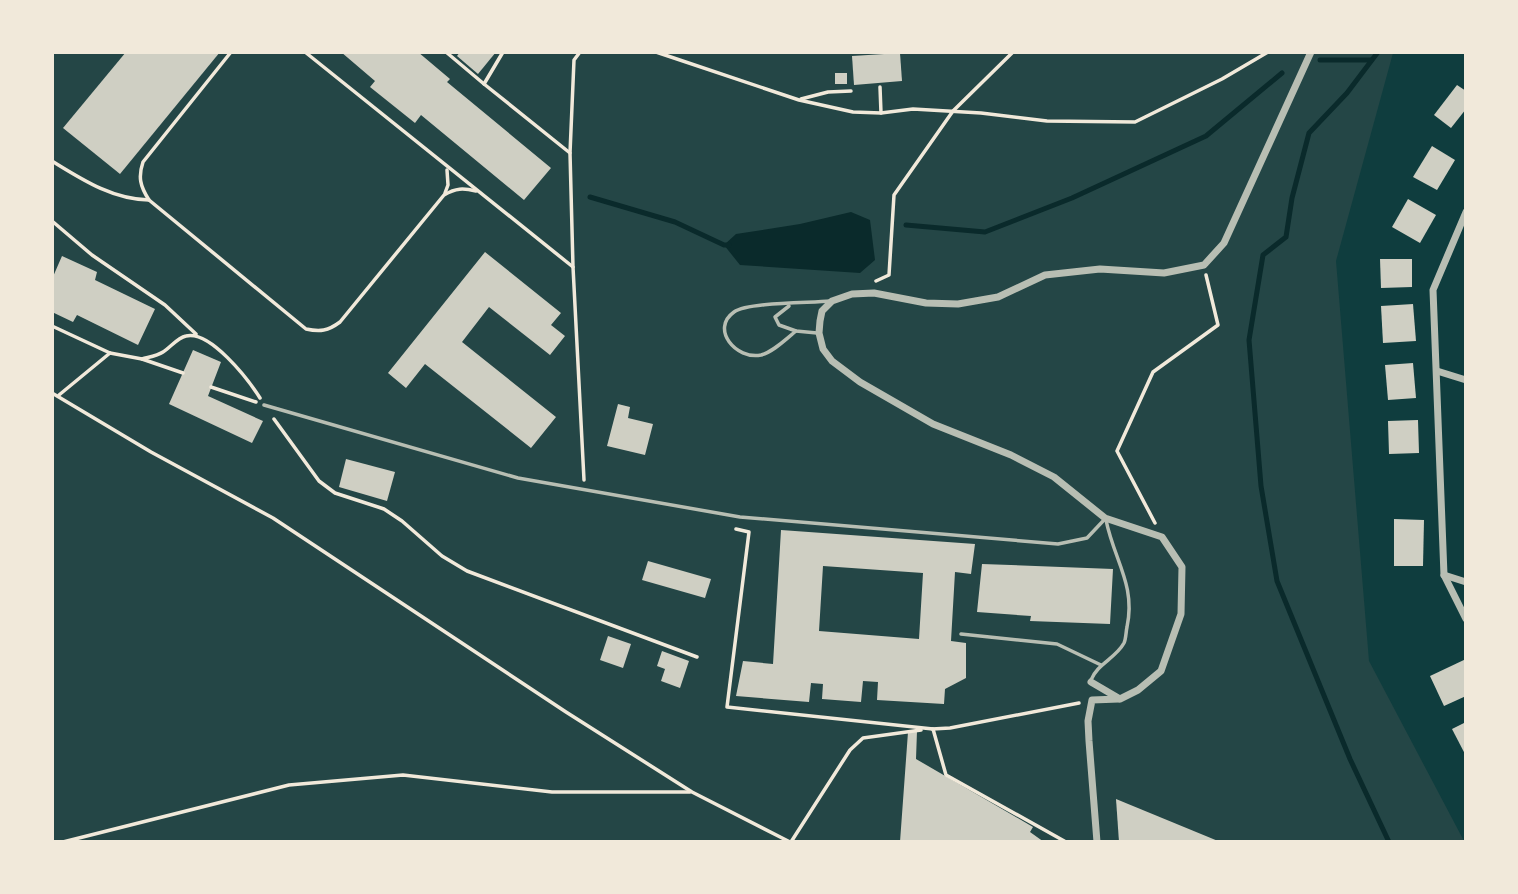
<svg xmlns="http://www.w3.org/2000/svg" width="1518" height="894" font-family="Lato,sans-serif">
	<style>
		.green { fill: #244646 }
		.water { fill: #0a2a2b }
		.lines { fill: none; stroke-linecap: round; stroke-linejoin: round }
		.stream { stroke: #0a2a2b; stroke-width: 5 }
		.building { fill: #cfcfc3; fill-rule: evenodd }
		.path { stroke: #f1e9da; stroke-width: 3.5 }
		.service { stroke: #b8beb3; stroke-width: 3.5 }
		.minor { stroke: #b8beb3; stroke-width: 7 }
	</style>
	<rect width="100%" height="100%" fill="#0f3d3e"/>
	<path class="green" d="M52,53H1393L1336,261L1369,661L1464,841H53Z"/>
	<path class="water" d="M851,212L870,220L875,260L860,273L740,265L724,245L736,234L800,224Z"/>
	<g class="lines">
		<g class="stream">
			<path d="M1378,52L1347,93L1309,133L1292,198L1286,237L1263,255L1249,340L1261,486L1277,581L1350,759L1389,842"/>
			<path d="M1320,60H1371"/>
			<path d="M590,197L675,222L724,245H729"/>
			<path d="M906,225L985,232L1072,198L1206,136L1282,73"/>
		</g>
	</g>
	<g class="building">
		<path d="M126,52H220L120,174L63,128Z"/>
		<path d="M341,52H418L450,79L447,82L551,168L524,200L421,115L415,123L370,87L375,81Z"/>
		<path d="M460,52H496L478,74L457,56Z"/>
		<path d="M900,53L902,81L854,85L852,56Z"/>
		<rect x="835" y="73" width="12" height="11"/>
		<path d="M1457,85L1466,91V109L1451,128L1434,115Z"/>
		<path d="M1432,146L1455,160L1437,190L1413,177Z"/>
		<path d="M1408,199L1436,215L1420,243L1392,227Z"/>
		<path d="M485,252L561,313L551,325L565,336L550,355L489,307L462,342L556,417L531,448L425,364L406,388L388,373Z"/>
		<path d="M62,256L97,272L95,280L155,309L138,345L77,315L73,322L52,312V279Z"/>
		<path d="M1380,259H1412V287L1381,288Z"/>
		<path d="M1413,304L1416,341L1383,343L1381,306Z"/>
		<path d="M193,350L221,362L208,396L263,421L252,443L169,404Z"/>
		<path d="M1413,363L1416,398L1388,400L1385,365Z"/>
		<path d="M618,404L630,407L628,418L653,424L645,455L607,446Z"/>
		<path d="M1418,420L1419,453L1389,454L1388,421Z"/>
		<path d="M346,459L395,472L387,501L339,487Z"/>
		<path d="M1394,519L1424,520L1423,566H1394Z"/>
		<path d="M781,530L975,544L971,574L955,572L951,641L966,643V678L945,689L944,704L877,700L878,682L863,681L861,702L822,699L823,684L811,683L809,702L736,696L743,661L773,664ZM823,566L923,573L919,639L819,631Z"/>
		<path d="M648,561L711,579L705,598L642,580Z"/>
		<path d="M982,564L1113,569L1110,624L1030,621L1031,616L977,612Z"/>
		<path d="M608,636L631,644L623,668L600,660Z"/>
		<path d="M662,651L689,661L680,688L661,681L665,669L657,666Z"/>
		<path d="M1466,659V696L1444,706L1430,676Z"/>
		<path d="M1466,722V756L1452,729Z"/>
		<path d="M917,731L916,759L1033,827L1030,832L1044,842H900L908,732Z"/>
		<path d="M1116,799L1218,841V842H1119Z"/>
	</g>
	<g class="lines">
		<g class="path">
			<path d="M231,52L143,162C138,177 140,186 149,200L306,329C320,332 328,331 340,322L444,195C456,188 463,188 476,191"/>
			<path d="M305,52L573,267"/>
			<path d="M446,52L484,84"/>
			<path d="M503,52L484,84L570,153L573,267L584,480"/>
			<path d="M656,52L799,100L853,112L881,113L913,109L981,113L1047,121L1135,122L1222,79L1268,52"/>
			<path d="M880,87L881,113"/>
			<path d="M801,99L828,92L851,91"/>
			<path d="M570,153L574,60L580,52"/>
			<path d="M52,161C83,180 112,199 149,200"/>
			<path d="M445,193L448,185L447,170"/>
			<path d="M52,221L92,255L165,305L196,334"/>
			<path d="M876,281L889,275L894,195L953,111L1013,52"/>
			<path d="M52,326L110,353L142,359L183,373"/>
			<path d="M142,359C149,357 157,356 163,352C171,347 177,338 186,336C210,330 248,379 260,398"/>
			<path d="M211,387L256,402"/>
			<path d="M52,393L151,452L273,518L566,712L692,792L790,842"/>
			<path d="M59,395L110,353"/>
			<path d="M274,419L319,481L335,493L384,509L402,521L442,556L467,571L697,657"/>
			<path d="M1155,523L1117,451L1153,372L1218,325L1206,275"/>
			<path d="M736,529L749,532L727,707L933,729L946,775L1066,842"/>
			<path d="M932,729L950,728L1079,703"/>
			<path d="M63,842L289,785L403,775L552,792H690"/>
			<path d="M791,842L850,750L863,738L921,730"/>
		</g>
		<g class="service">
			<path d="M789,306L775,317L779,325L796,331L817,333"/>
			<path d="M796,331C786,339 773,352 761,355C736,360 710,329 734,312C748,302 810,303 830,301"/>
			<path d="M264,405L518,478L740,517L1058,544L1087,538L1104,520"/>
			<path d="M961,634L1057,644L1101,665"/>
			<path d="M1091,680C1097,664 1116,658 1124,643C1126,639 1126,631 1127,627C1136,585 1114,560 1106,520"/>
		</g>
		<g class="minor">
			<path d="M1466,212L1433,290L1444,575L1466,619"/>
			<path d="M1437,371L1466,380"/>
			<path d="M1444,575L1466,582"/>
			<path d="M1091,682L1120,699L1138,690L1161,671L1181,614L1182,567L1162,537L1105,518L1054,477L1011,455L933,424L860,382L832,361L823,349L819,333L820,321L822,311L832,301L852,294L874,293L926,303L958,304L998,297L1045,275L1100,269L1164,273L1204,265L1224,243L1311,52"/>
			<path d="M1097,842L1089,741L1088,721L1092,700L1119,699"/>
		</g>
	</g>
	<rect width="1518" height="894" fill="none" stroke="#f1e9da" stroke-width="108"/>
</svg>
